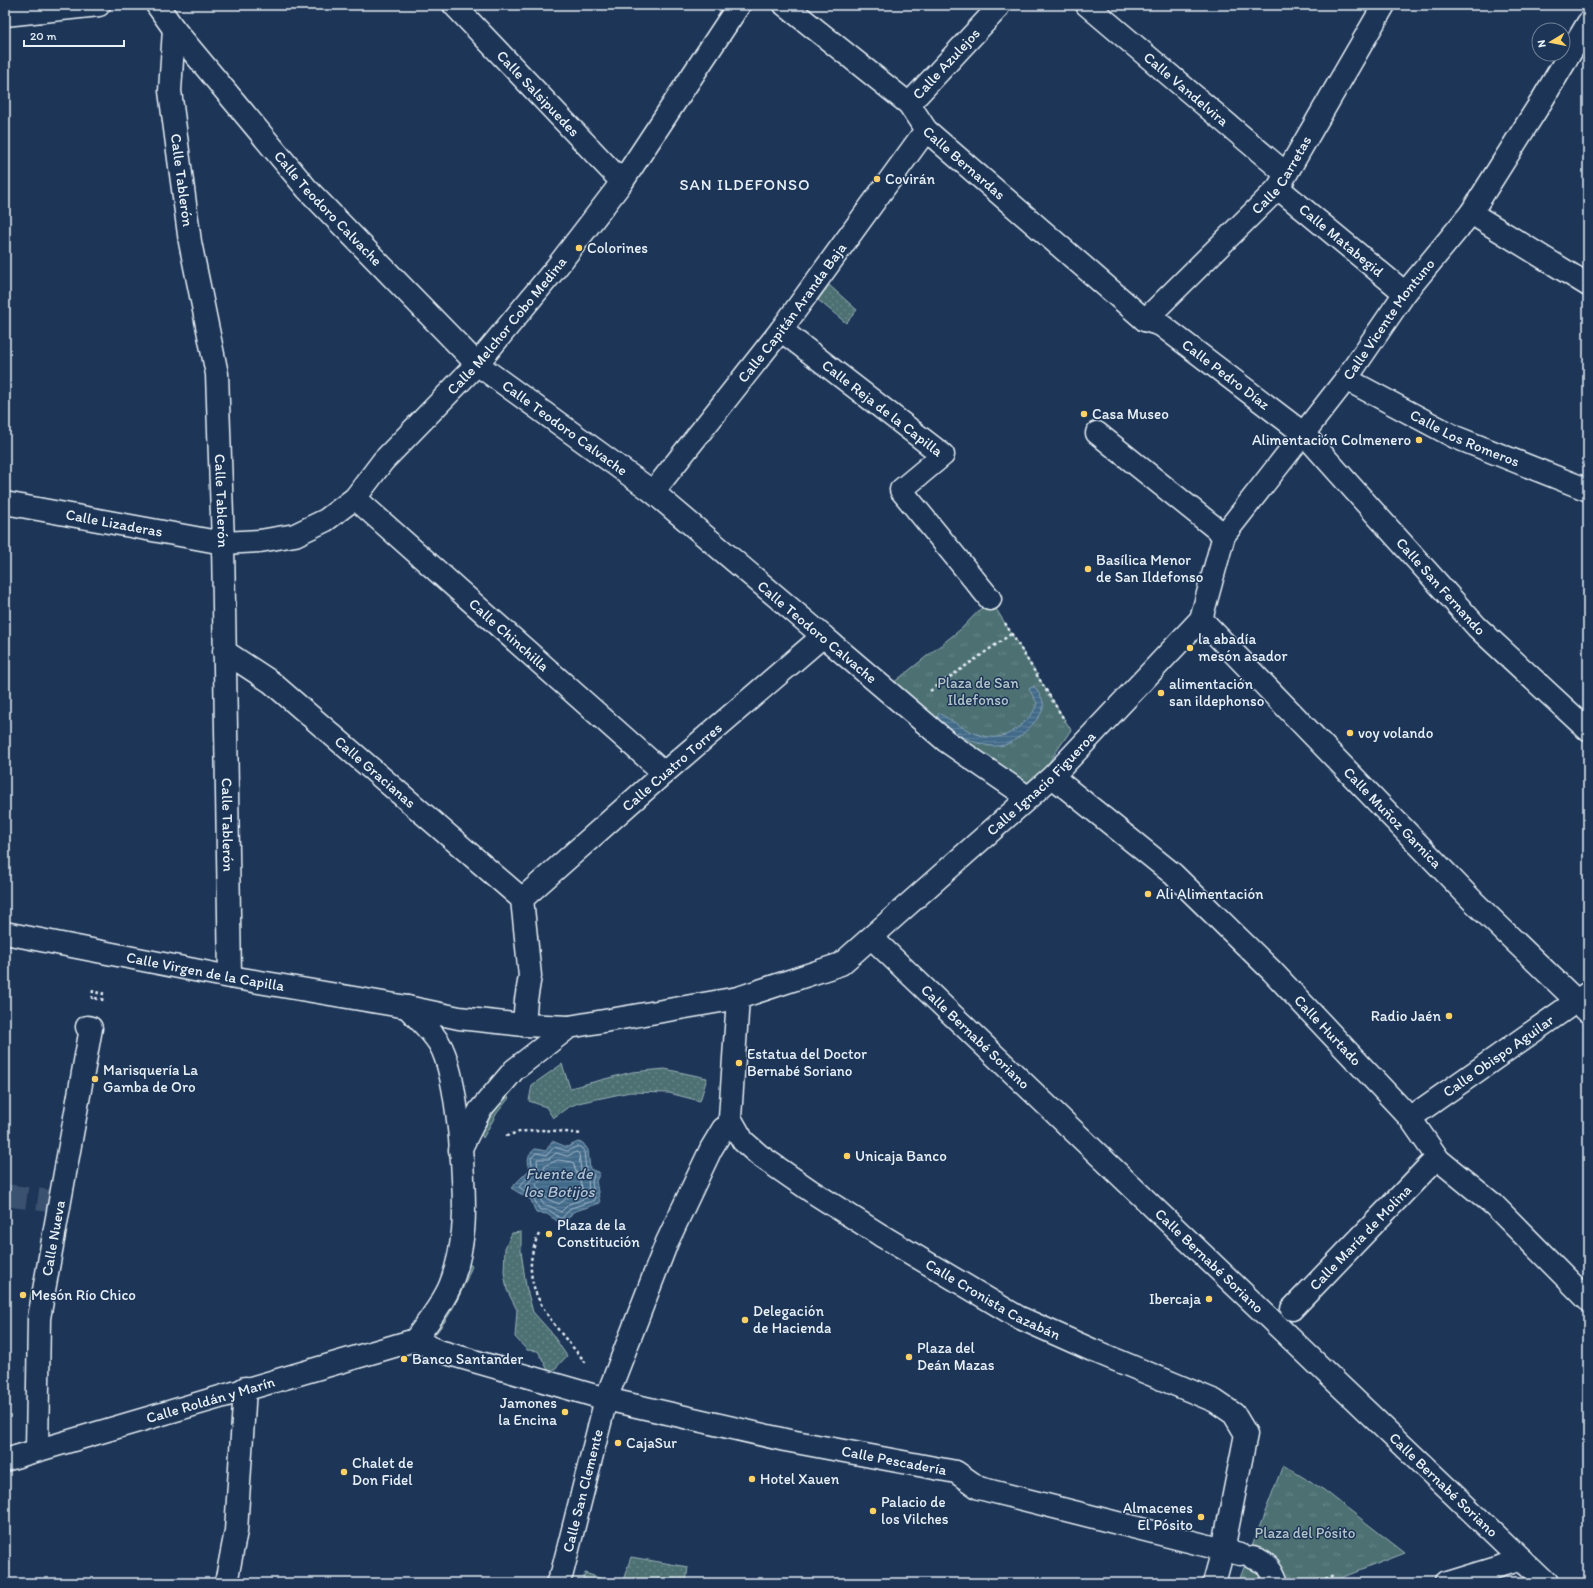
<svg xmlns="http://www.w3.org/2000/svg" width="1593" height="1588" font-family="Itim,sans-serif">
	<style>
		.grass { fill: url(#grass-dots); stroke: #9ab1b6 }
		.park { fill: url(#park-tufts); stroke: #9ab1b6 }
		.water { fill: url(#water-rules); stroke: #84a0b5 }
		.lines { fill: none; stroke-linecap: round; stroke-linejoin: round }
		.shore { stroke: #a6bbcc; stroke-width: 1 }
		.pedestrian-tunnel { stroke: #3b516f; stroke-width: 22; stroke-dasharray: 22 11; stroke-linecap: butt }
		.pedestrian-casing { stroke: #e8f1f8; stroke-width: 25 }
		.minor-casing { stroke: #e8f1f8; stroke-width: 25 }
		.path { stroke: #e8f1f8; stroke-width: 2.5; stroke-dasharray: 3 3; stroke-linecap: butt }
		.pedestrian { stroke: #1d3557; stroke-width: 22 }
		.minor { stroke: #1d3557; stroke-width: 22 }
		.poi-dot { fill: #ffd166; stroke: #1d3557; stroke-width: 1.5 }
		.labels { text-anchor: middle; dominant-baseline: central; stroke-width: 3; stroke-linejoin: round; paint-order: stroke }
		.street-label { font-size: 15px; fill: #e8f1f8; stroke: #1d3557 }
		.poi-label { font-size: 15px; fill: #e8f1f8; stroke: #1d3557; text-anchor: start }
		.park-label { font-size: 15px; fill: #b2c4c9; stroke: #1d3557 }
		.neighbourhood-label { font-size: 16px; letter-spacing: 1px; fill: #e8f1f8; stroke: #1d3557 }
		.water-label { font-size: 16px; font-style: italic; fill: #aec2d1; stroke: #1d3557 }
	</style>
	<defs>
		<pattern id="grass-dots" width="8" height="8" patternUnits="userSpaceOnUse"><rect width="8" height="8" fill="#4d7173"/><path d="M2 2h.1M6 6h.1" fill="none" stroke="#678688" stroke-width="1.8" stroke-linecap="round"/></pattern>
		<pattern id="park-tufts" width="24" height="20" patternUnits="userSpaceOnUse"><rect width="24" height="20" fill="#4d7173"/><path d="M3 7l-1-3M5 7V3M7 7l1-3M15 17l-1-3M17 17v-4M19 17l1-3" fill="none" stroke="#678688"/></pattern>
		<pattern id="water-rules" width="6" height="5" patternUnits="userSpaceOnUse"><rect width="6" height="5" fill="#426a89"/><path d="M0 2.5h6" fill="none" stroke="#5d809a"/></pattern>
	</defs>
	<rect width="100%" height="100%" fill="#1d3557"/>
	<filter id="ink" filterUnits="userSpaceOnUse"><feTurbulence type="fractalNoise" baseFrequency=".025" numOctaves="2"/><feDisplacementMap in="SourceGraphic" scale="8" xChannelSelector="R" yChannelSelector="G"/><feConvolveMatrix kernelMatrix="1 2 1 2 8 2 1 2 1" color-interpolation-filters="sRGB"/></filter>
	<g filter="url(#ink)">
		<g class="grass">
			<path d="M829,285L857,310L846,323L818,300Z"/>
			<path d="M562,1064L570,1088L632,1072L665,1069L707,1078L700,1101L669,1093L630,1092L578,1103L567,1108L553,1118L546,1107L529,1101L532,1085Z"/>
			<path d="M506,1095L509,1098L497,1113L483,1138L481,1134L491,1116Z"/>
			<path d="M521,1232V1251L526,1286L533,1312L550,1331L567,1356L550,1374L538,1351L527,1350L515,1337L517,1310L507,1290L504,1272L505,1248L512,1233Z"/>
			<path d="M468,1263L472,1266C462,1292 450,1319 430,1340L428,1336Z"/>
			<path d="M631,1557L688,1567L686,1583H622Z"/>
			<path d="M585,1573L615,1583H582Z"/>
		</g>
		<g class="park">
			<path d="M990,599L1071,730L1026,796L893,683L961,629Z"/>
			<path d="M1283,1465L1324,1490L1405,1553L1328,1583H1238Z"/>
		</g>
		<g class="water">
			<path d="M1034,686C1038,692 1045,700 1043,708C1042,718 1017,741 1007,744C1003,746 997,746 992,746C972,744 953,732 936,721L939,713C967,730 993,751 1021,725C1029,718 1034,713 1037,703L1029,689Z"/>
			<path d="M552,1141L567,1147L578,1142L583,1143L588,1150L590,1169L600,1173L596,1181L600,1203L573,1212L563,1225L547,1214L536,1213L531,1200L511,1188L530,1169C527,1160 527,1155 535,1149L546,1151Z"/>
		</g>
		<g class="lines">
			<g class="shore">
				<path d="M579,1146L584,1151L586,1170L594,1175L592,1182L595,1200L571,1208L561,1219L549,1210H540L533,1197L519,1187L533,1171L531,1158L536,1153L547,1155L554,1147L567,1151Z"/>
				<path d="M577,1152L579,1154L581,1171L588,1178L589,1197L569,1204L561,1212L550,1206L544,1205L537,1194L526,1186L538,1171L537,1159H549L556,1153L567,1156Z"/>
				<path d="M558,1160L573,1162C576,1173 581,1181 583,1191L567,1198L559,1204L547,1199L536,1185L542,1176L545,1166Z"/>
			</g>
			<path class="pedestrian-tunnel" d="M5,1195L50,1201"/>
			<defs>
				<g id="pedestrian">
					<path id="s1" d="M454,5L622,182"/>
					<path id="s2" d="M781,330L943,455L901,490L990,599"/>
					<path d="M823,636L946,741L1026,796"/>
					<path id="s3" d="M872,938L1522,1560"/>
					<path id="s4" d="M882,1236L1018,1317L1092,1350L1215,1401L1234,1414L1246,1434L1223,1550L1214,1583"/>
					<path id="s5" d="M1292,1309L1429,1166"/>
					<path id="s6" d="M37,1450L39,1318L91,1028L87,1027"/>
					<path id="s7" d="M5,1460L415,1340L439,1351L606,1399L785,1440L956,1472L979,1488L1240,1554"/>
					<path d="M1253,1558C1267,1562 1272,1569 1277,1583"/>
					<path d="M226,1583L236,1531L245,1388"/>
					<path id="s8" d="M557,1583L562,1573L606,1399L667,1242L711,1149L723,1129"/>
				</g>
				<g id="minor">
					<path id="s9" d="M157,5L174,29L307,189L477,364L653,492L823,636L664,773L522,899"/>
					<path id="s10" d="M785,5L909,104L926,130L1145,320L1161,325L1304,434L1477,627L1588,730"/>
					<path id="s11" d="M1087,5L1285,173"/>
					<path d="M5,15L99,5"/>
					<path id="s12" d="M174,29L170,91L190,242L217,374L223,543L230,977"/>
					<path id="s13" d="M909,104L996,10L999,5"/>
					<path id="s14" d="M1278,188L1405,293"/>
					<path d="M1471,213L1588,285"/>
					<path id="s15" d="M1145,320L1278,188L1384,5"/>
					<path id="s16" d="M1346,379L1455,437L1588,490"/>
					<path d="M1097,433L1224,535"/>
					<path id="s17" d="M653,492L781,330L926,130"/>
					<path id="s18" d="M355,498L664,773"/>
					<path id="s19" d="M5,503L223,543L260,541L295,535L326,520L355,498L383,461L477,364L556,268L622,182L739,5"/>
					<path id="s20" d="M1201,619L1474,902L1588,1012"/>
					<path id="s21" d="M224,651L271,682L522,899"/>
					<path id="s22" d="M1053,776L1059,782L1173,874L1272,971L1410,1118L1439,1160L1494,1205L1588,1300"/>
					<path d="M522,899L530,976L526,1000L524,1025"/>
					<path id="s23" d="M5,933L230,977L407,1007L459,1018L524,1025L569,1027L738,998L841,964L1053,776L1201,619L1224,535L1346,379L1405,293L1471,213L1541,102L1588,23"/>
					<path d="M738,998L730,1118L743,1141L759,1155L811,1191L882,1236"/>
					<path d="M407,1007C417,1018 431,1030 439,1043C458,1073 467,1193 463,1231C461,1249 457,1269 450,1286C442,1305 427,1323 415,1340"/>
					<path id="s24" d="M1410,1118L1588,993"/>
					<path d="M460,1150L480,1110L514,1070L569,1027"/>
					<path d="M1447,1583L1522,1560L1546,1583"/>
				</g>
			</defs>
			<use href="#pedestrian" class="pedestrian-casing"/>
			<use href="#minor" class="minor-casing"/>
			<g class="path">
				<path d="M1005,623L1065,721"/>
				<path d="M930,691L1011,634"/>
				<path d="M92,999L93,990"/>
				<path d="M96,1000L98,991"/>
				<path d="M102,1001L103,992"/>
				<path d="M506,1136C533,1126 555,1131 582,1134"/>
				<path d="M539,1234C513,1287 555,1325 586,1363"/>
				<path d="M1314,1583L1335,1575"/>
			</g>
			<use href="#pedestrian" class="pedestrian"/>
			<use href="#minor" class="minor"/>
		</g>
	</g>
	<g class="poi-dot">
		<circle cx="877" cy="179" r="4"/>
		<circle cx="579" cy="248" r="4"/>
		<circle cx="1084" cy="414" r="4"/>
		<circle cx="1419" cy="440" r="4"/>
		<circle cx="1088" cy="569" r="4"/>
		<circle cx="1190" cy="648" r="4"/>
		<circle cx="1161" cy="693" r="4"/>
		<circle cx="1350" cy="733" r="4"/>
		<circle cx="1148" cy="894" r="4"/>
		<circle cx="1449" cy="1016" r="4"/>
		<circle cx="739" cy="1063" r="4"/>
		<circle cx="95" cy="1079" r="4"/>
		<circle cx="847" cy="1156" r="4"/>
		<circle cx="549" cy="1234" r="4"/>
		<circle cx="23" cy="1295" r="4"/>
		<circle cx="1209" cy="1299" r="4"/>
		<circle cx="745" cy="1320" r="4"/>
		<circle cx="909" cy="1357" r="4"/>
		<circle cx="404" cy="1359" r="4"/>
		<circle cx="565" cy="1412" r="4"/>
		<circle cx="618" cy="1443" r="4"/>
		<circle cx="344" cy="1472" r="4"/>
		<circle cx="752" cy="1479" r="4"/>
		<circle cx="873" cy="1511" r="4"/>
		<circle cx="1201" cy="1517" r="4"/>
	</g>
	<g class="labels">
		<g class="street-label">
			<text stroke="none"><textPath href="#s13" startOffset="55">Calle Azulejos</textPath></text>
			<text stroke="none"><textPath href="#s11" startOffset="130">Calle Vandelvira</textPath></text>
			<text stroke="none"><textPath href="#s1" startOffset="122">Calle Salsipuedes</textPath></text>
			<text stroke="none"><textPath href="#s10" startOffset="240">Calle Bernardas</textPath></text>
			<text stroke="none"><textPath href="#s15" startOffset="200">Calle Carretas</textPath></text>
			<text stroke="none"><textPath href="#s12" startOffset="152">Calle Tablerón</textPath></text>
			<text stroke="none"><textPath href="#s9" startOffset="266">Calle Teodoro Calvache</textPath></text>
			<text stroke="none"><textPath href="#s14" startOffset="82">Calle Matabegid</textPath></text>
			<text stroke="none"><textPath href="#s17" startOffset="227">Calle Capitán Aranda Baja</textPath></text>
			<text stroke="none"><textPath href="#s23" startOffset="1710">Calle Vicente Montuno</textPath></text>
			<text stroke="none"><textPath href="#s19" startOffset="595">Calle Melchor Cobo Medina</textPath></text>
			<text stroke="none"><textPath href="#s10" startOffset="578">Calle Pedro Díaz</textPath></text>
			<text stroke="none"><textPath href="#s2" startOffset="128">Calle Reja de la Capilla</textPath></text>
			<text stroke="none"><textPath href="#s9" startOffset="590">Calle Teodoro Calvache</textPath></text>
			<text stroke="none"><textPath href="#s16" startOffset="133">Calle Los Romeros</textPath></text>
			<text stroke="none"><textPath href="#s12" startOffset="476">Calle Tablerón</textPath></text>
			<text stroke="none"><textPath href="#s19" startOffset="111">Calle Lizaderas</textPath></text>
			<text stroke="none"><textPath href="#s10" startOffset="881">Calle San Fernando</textPath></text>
			<text transform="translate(817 632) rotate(40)">Calle Teodoro Calvache</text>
			<text stroke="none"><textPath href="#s18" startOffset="206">Calle Chinchilla</textPath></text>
			<text transform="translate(672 767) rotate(-41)">Calle Cuatro Torres</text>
			<text stroke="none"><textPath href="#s21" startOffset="194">Calle Gracianas</textPath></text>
			<text stroke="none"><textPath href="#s23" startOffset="1122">Calle Ignacio Figueroa</textPath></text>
			<text stroke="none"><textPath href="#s20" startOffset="276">Calle Muñoz Garnica</textPath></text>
			<text stroke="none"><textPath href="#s12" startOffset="800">Calle Tablerón</textPath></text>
			<text stroke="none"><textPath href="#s23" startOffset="204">Calle Virgen de la Capilla</textPath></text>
			<text stroke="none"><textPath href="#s22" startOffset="375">Calle Hurtado</textPath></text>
			<text stroke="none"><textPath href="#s3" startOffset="143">Calle Bernabé Soriano</textPath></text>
			<text stroke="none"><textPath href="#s24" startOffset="108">Calle Obispo Aguilar</textPath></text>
			<text stroke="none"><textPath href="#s5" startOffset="99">Calle María de Molina</textPath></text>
			<text stroke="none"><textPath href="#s6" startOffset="213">Calle Nueva</textPath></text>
			<text stroke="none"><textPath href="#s3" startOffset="467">Calle Bernabé Soriano</textPath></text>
			<text stroke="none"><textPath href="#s4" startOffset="128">Calle Cronista Cazabán</textPath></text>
			<text stroke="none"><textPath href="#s7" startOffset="214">Calle Roldán y Marín</textPath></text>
			<text stroke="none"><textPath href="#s7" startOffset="922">Calle Pescadería</textPath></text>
			<text stroke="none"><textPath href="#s3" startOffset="791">Calle Bernabé Soriano</textPath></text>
			<text stroke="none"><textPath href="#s8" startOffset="96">Calle San Clemente</textPath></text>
		</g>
		<g class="poi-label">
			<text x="885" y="179">Covirán</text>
			<text x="587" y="248">Colorines</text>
			<text x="1092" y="414">Casa Museo</text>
			<text x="1411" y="440" text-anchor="end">Alimentación Colmenero</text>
			<text x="1096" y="560">Basílica Menor<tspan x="1096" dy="17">de San Ildefonso</tspan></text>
			<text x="1198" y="639">la abadía<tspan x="1198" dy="17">mesón asador</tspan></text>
			<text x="1169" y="684">alimentación<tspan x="1169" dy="17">san ildephonso</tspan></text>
			<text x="1358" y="733">voy volando</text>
			<text x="1156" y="894">Ali Alimentación</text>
			<text x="1441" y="1016" text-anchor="end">Radio Jaén</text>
			<text x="747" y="1054">Estatua del Doctor<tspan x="747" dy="17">Bernabé Soriano</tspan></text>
			<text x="103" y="1070">Marisquería La<tspan x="103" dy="17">Gamba de Oro</tspan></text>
			<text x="855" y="1156">Unicaja Banco</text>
			<text x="557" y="1225">Plaza de la<tspan x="557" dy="17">Constitución</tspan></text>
			<text x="31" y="1295">Mesón Río Chico</text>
			<text x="1201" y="1299" text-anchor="end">Ibercaja</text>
			<text x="753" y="1311">Delegación<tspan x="753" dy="17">de Hacienda</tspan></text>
			<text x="917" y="1348">Plaza del<tspan x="917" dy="17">Deán Mazas</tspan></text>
			<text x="412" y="1359">Banco Santander</text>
			<text x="557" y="1403" text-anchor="end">Jamones<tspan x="557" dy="17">la Encina</tspan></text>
			<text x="626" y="1443">CajaSur</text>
			<text x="352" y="1463">Chalet de<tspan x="352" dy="17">Don Fidel</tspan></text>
			<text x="760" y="1479">Hotel Xauen</text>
			<text x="881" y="1502">Palacio de<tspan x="881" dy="17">los Vilches</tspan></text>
			<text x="1193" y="1508" text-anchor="end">Almacenes<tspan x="1193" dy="17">El Pósito</tspan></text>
		</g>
		<g class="park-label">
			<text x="978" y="683">Plaza de San<tspan x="978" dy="17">Ildefonso</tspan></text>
			<text x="1305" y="1533">Plaza del Pósito</text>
		</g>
		<g class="neighbourhood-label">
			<text x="745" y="184">SAN ILDEFONSO</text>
		</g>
		<g class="water-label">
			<text x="559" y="1173">Fuente de<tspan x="559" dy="18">los Botijos</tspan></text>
		</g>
	</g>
	<rect width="1593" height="1588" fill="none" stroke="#1d3557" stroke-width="20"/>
	<rect x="10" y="10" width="1573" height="1568" fill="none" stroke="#e8f1f8" stroke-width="1.5" filter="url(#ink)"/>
	<g transform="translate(1551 42) rotate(260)"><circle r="19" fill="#1d3557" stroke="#6e8097"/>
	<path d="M0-3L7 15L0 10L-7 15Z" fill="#ffd166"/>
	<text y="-6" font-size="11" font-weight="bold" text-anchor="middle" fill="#e8f1f8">N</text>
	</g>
	<path d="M24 40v6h100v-6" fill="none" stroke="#e8f1f8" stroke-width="2"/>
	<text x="30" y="40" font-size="12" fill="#e8f1f8" stroke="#1d3557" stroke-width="3" paint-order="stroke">20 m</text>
</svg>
